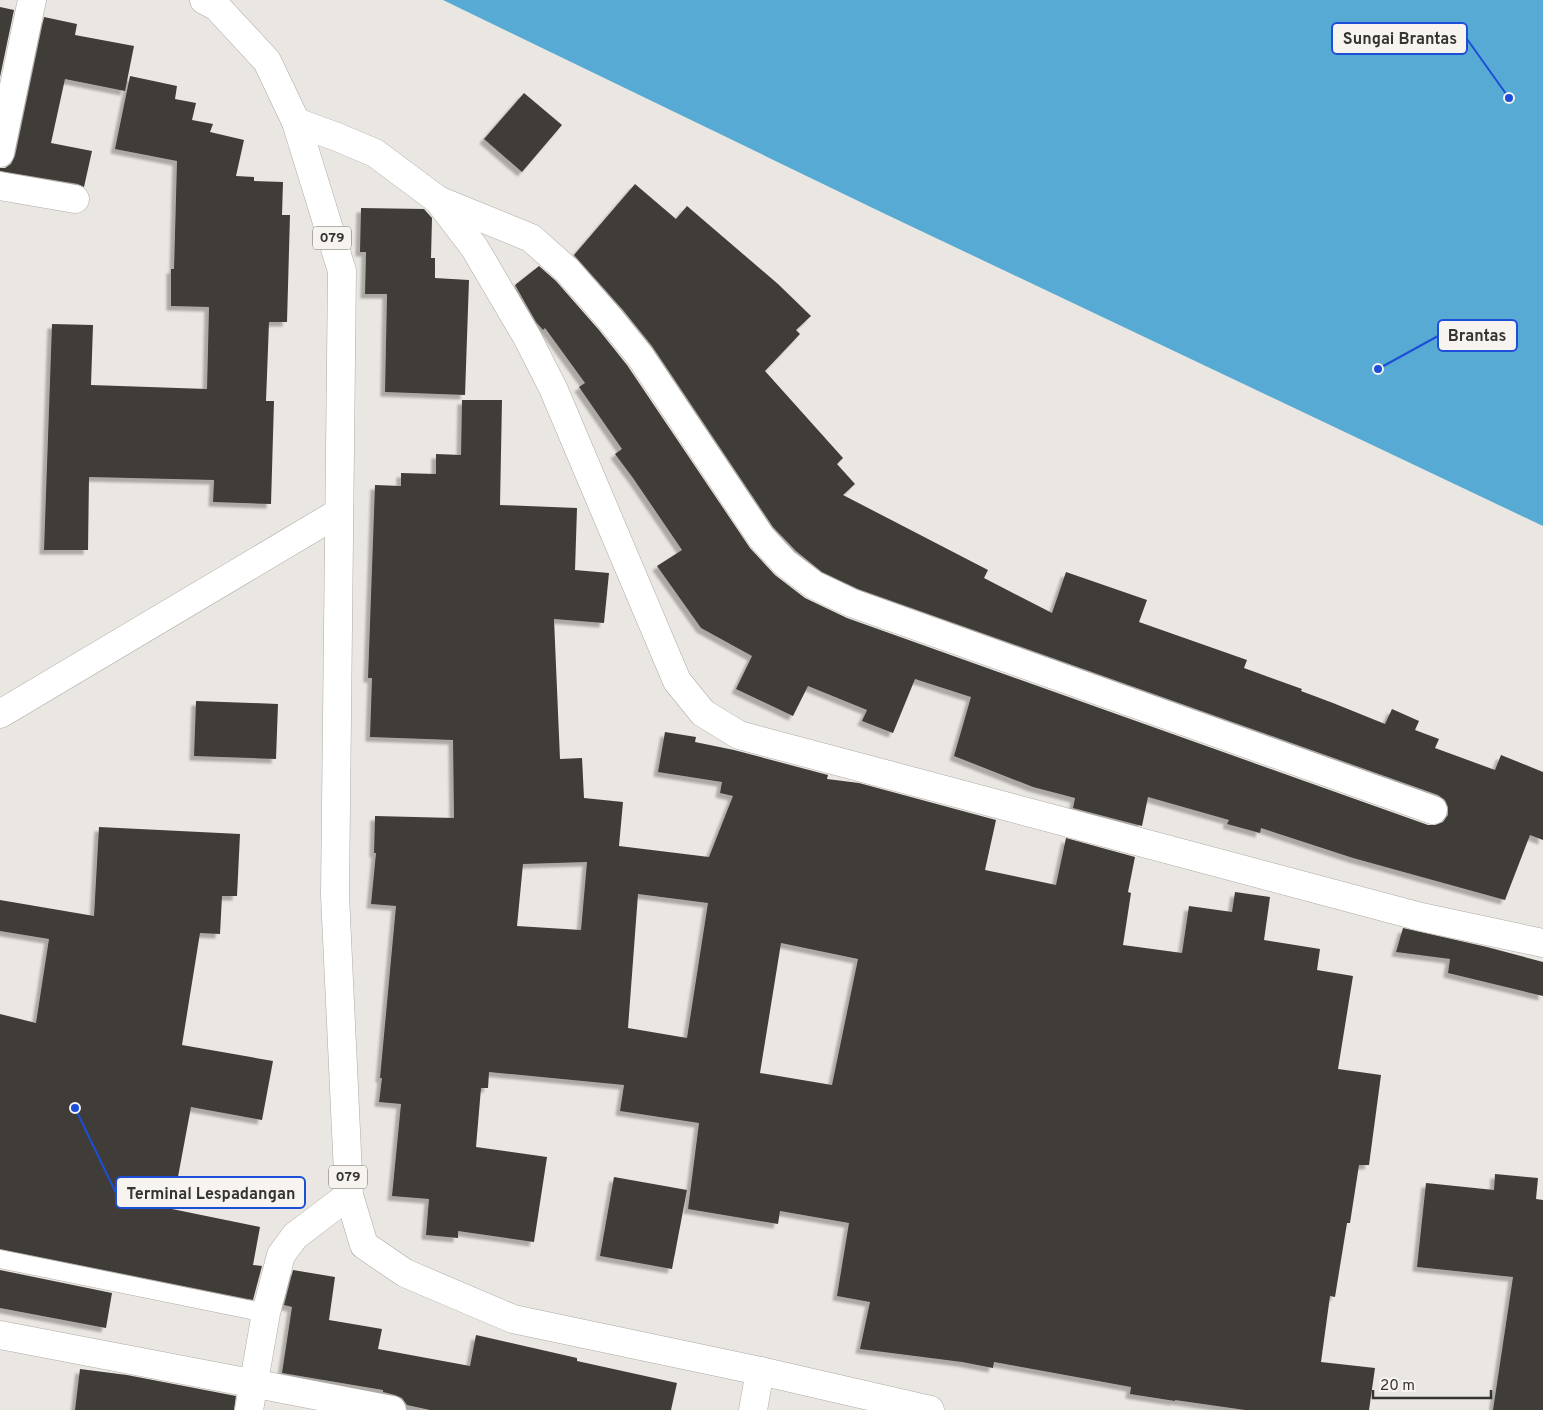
<svg xmlns="http://www.w3.org/2000/svg" width="1543" height="1410" font-family="Overpass,sans-serif">
	<style>
		.water { fill: #57aad3 }
		.building { fill: #413c39; fill-rule: evenodd; filter: url(#shadow) }
		.lines { fill: none; stroke-linecap: round; stroke-linejoin: round }
		.service-casing { stroke: #aeaaa6; stroke-width: 19 }
		.minor-casing { stroke: #aeaaa6; stroke-width: 29 }
		.secondary-casing { stroke: #aeaaa6; stroke-width: 29 }
		.primary-casing { stroke: #aeaaa6; stroke-width: 29 }
		.service { stroke: #fff; stroke-width: 18 }
		.minor { stroke: #fff; stroke-width: 28 }
		.secondary { stroke: #fff; stroke-width: 28 }
		.primary { stroke: #fff; stroke-width: 28 }
		.labels { text-anchor: middle; dominant-baseline: central; stroke-width: 5; stroke-linejoin: round; paint-order: stroke }
		.shield { fill: #f7f3ee; stroke: #706d6a; stroke-width: 1 }
		.shield-label { font-size: 14px; font-weight: bold; fill: #363432 }
		.leader { fill: none; stroke: #1d4ed8; stroke-width: 2 }
		.callout-dot { fill: #1d4ed8; stroke: #f7f3ee; stroke-width: 2 }
		.callout { fill: #f7f3ee; stroke: #1d4ed8; stroke-width: 2 }
		.callout-label { font-size: 16px; text-anchor: middle; font-weight: bold; fill: #363432 }
	</style>
	<defs>
		<filter id="shadow"><feDropShadow dx="-4.5" dy="4.5" stdDeviation="1" flood-color="#0004"/></filter>
	</defs>
	<rect width="100%" height="100%" fill="#eae6e1"/>
	<path class="water" d="M443,0H1543V526L881,212Z"/>
	<g class="building">
		<path d="M0,7L14,10L0,77Z"/>
		<path d="M44,17L77,24L75,35L134,46L125,91L65,79L51,143L92,151L84,187L78,184L0,171V168H5L11,164L15,156Z"/>
		<path d="M130,76L177,86L175,99L196,103L192,120L213,124L210,132L244,140L236,176L254,177V181L283,182L282,215H290L287,322H269L266,401H274L271,504L213,502L214,480L89,477L88,550H44L52,324L93,325L91,385L207,389L209,307L171,306V269H174L177,161L115,149Z"/>
		<path d="M524,93L562,125L522,172L484,139Z"/>
		<path d="M635,184L676,219L687,206L778,284L811,316L796,330L800,334L765,371L843,458L837,464L855,484L843,495L988,570L984,578L1052,613L1066,572L1147,600L1139,622L1247,660L1244,668L1302,689L1301,691L1333,703L1385,724L1392,709L1419,721L1415,730L1439,739L1435,748L1495,770L1501,755L1543,772V840L1530,835L1505,900L1353,858L1261,828L1260,833L1227,824L1229,820L1148,797L1142,826L1073,808L1075,798L1033,787L954,756L971,697L915,679L893,733L862,721L867,710L808,686L793,716L736,689L752,656L701,628L657,566L682,550L633,478L615,454L622,449L579,387L585,383L545,328L543,330L536,322L515,285L539,266L556,281L599,330L627,365L750,548L775,575L805,598L847,618L1428,825H1435L1443,822L1448,815V807L1445,800L1438,795L858,589L822,572L796,551L773,527L652,346L623,310L574,255Z"/>
		<path d="M361,208L424,209L432,218L431,258H435V278L469,280L465,395L385,392L387,294H365L366,252H360Z"/>
		<path d="M462,400H502L500,505L577,508L575,570L609,573L604,623L554,619L560,759L582,758L584,798L623,802L619,846L709,857L733,796L720,793L722,782L658,772L665,732L696,737L695,742L734,750L828,775L827,779L859,783L996,820L985,870L1056,885L1066,838L1135,857L1128,892L1131,893L1123,945L1182,953L1189,906L1232,912L1235,892L1270,897L1264,940L1320,949L1317,970L1353,976L1338,1069L1381,1075L1369,1165H1359L1350,1223H1347L1335,1297L1330,1296L1321,1362L1375,1368L1369,1410H1245L1175,1400V1401L1130,1394L1131,1387L994,1362L993,1368L962,1362L860,1349L870,1302L837,1296L849,1223L780,1211L778,1224L688,1209L699,1123L620,1111L624,1085L489,1072L488,1088H481L476,1147L547,1157L534,1242L458,1231V1238L426,1235L429,1199L392,1196L401,1104L379,1102L382,1078H380L396,906L371,904L376,853H374L375,816L454,818L453,740L370,737L372,678H368L375,485L401,486V473L436,474V454L461,455ZM587,862L581,930L517,926L523,864ZM638,894L708,903L687,1038L628,1028ZM781,943L858,959L832,1085L760,1073Z"/>
		<path d="M196,701L278,704L276,759L194,756Z"/>
		<path d="M99,827L240,834L237,896H222L220,934L200,933L182,1045L273,1061L262,1120L191,1107L172,1209L260,1227L253,1265L262,1266L253,1300L0,1249V1014L36,1023L49,939L0,931V900L94,916Z"/>
		<path d="M1403,928L1487,947L1543,962V996L1448,973L1450,959L1396,952Z"/>
		<path d="M1495,1174L1538,1178L1536,1199L1543,1200V1410H1493L1513,1277L1417,1267L1426,1183L1494,1190Z"/>
		<path d="M614,1177L687,1190L672,1269L600,1256Z"/>
		<path d="M0,1270L112,1293L106,1328L0,1308Z"/>
		<path d="M293,1270L335,1277L329,1320L382,1329L378,1349L470,1366L476,1335L577,1358V1361L677,1383L671,1410H430L407,1405L402,1398L395,1395L383,1392V1390L282,1373L292,1307L284,1305Z"/>
		<path d="M80,1369L127,1375L236,1396L234,1410H75Z"/>
	</g>
	<g class="lines">
		<defs>
			<path id="service" d="M0,1259L266,1313"/>
			<g id="minor">
				<path d="M296,122L337,137L375,153L438,200L474,247L527,337L553,388L677,681L703,713L739,735L1421,917L1543,943"/>
				<path d="M0,153L32,0"/>
				<path d="M0,186L75,199"/>
				<path d="M440,201L531,238L567,270L611,320L640,356L761,537L785,563L814,585L852,603L1433,810"/>
				<path d="M0,1335L392,1410"/>
				<path d="M249,1410L266,1313L281,1255L295,1236L349,1195"/>
				<path d="M753,1410L760,1371"/>
			</g>
			<path id="secondary" d="M0,714L338,513"/>
			<path id="primary" d="M204,0L217,7L267,61L296,122L342,271L335,895L349,1195L364,1245L405,1273L513,1319L760,1371L930,1410"/>
		</defs>
		<use href="#service" class="service-casing"/>
		<use href="#minor" class="minor-casing"/>
		<use href="#secondary" class="secondary-casing"/>
		<use href="#primary" class="primary-casing"/>
		<use href="#service" class="service"/>
		<use href="#minor" class="minor"/>
		<use href="#secondary" class="secondary"/>
		<use href="#primary" class="primary"/>
	</g>
	<g class="labels">
		<g class="shield">
			<rect x="313" y="226.5" width="38" height="23" rx="4"/>
			<rect x="329" y="1165.5" width="38" height="23" rx="4"/>
		</g>
		<g class="shield-label">
			<text x="332" y="238">079</text>
			<text x="348" y="1177">079</text>
		</g>
	</g>
	<path class="leader" d="M1509 98L1467 39M1378 369L1438 336M75 1108L116 1193"/>
	<g class="callout-dot">
		<circle cx="1509" cy="98" r="5"/>
		<circle cx="1378" cy="369" r="5"/>
		<circle cx="75" cy="1108" r="5"/>
	</g>
	<g class="callout">
		<rect x="1332" y="23" width="135" height="31" rx="5"/>
		<rect x="1438" y="320" width="79" height="31" rx="5"/>
		<rect x="116" y="1177" width="189" height="31" rx="5"/>
	</g>
	<g class="callout-label">
		<text x="1400" y="44">Sungai Brantas</text>
		<text x="1477" y="341">Brantas</text>
		<text x="211" y="1199">Terminal Lespadangan</text>
	</g>
	<path d="M1373 1390v8h118v-8" fill="none" stroke="#363432" stroke-width="2.5"/>
	<text x="1380" y="1390" font-size="15" fill="#363432" stroke="#f7f3ee" stroke-width="4" paint-order="stroke">20 m</text>
</svg>
